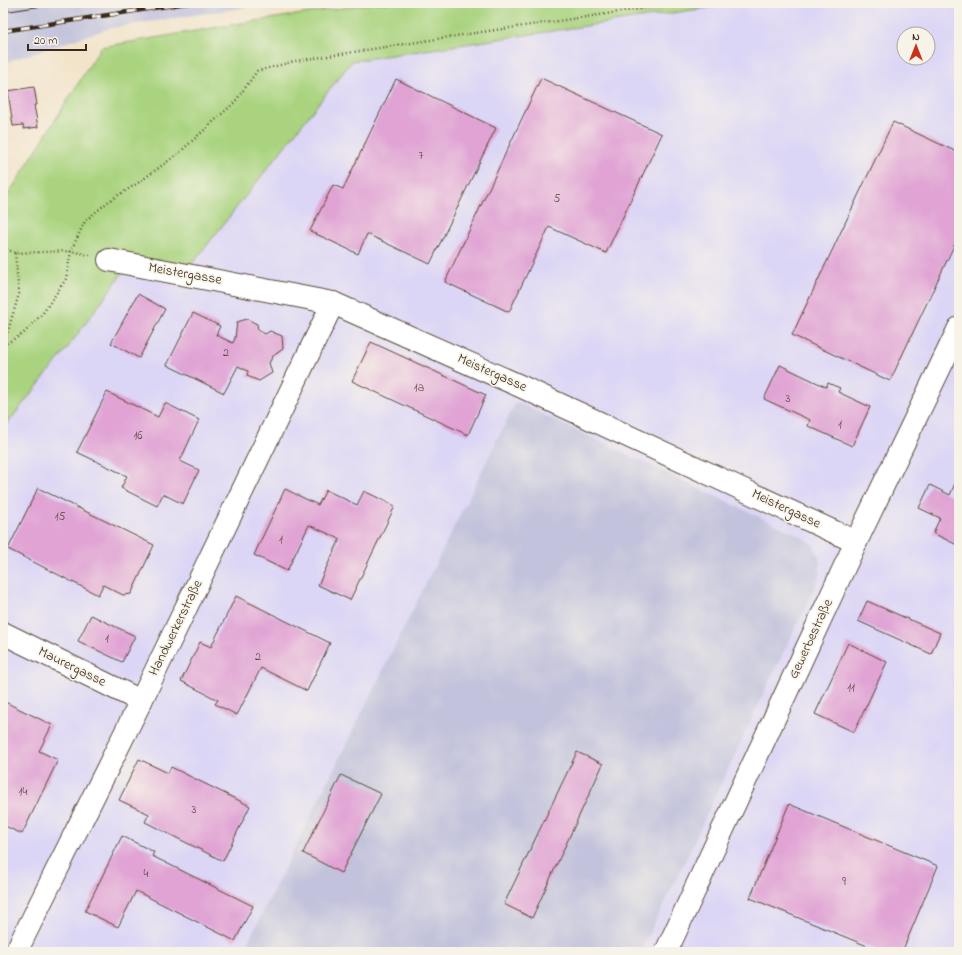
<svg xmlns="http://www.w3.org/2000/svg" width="962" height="955" font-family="'Indie Flower',sans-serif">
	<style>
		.built { fill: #dcd6f6; fill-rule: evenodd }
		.industrial { fill: #c2c2dc }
		.green { fill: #a9d37e; stroke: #727e4e }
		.building { fill: #e0a3d4 }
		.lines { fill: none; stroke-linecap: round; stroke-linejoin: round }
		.minor-casing { stroke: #564638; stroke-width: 24 }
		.path { stroke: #564638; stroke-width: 2.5; stroke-dasharray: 1 3; stroke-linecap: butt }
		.minor { stroke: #fff; stroke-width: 22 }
		.tram { stroke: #3b2a1e; stroke-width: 1 }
		.rail-casing { stroke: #3b2a1e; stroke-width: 4.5 }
		.rail { stroke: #f7f3e8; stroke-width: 3; stroke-dasharray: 9; stroke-linecap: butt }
		.labels { text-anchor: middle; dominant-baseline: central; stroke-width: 3.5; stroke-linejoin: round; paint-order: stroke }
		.number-label { font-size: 12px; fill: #64484c }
		.street-label { font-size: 14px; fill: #3b2a1e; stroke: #f7f3e8 }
	</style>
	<rect width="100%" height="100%" fill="#f7f3e8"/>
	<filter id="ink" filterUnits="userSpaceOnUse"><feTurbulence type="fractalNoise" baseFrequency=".025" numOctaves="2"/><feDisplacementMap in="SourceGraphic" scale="8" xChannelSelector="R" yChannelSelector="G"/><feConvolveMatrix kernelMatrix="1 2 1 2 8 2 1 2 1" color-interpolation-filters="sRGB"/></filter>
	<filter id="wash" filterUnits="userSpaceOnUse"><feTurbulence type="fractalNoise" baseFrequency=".012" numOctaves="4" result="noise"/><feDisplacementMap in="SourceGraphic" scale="16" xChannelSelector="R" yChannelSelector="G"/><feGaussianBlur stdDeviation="0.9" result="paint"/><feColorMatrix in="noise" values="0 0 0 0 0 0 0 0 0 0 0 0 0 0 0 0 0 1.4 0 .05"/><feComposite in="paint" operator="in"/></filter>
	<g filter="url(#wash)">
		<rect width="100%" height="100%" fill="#f2e3c9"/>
		<path class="built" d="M740,3H959V952H3V429L66,350L129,264L185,273L351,61ZM904,34H928V58H904Z"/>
		<g class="industrial">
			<path d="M3,3H274L110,28L3,63Z"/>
			<path d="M516,402L802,537L813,545L819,557L820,574L811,596L767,686L685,861L640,952H243Z"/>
		</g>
		<path class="green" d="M375,3H740L352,61L185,273L129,264L66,350L3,429V203L101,47L242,23Z"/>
		<g id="blocks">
			<g class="building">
				<path d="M541,78L662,134L606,253L549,227L509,312L445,282Z"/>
				<path d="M396,79L496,128L430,264L367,234L358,254L310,231L333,185L343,189Z"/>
				<path d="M34,87L37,105H34L38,127L24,129L23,125L13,126L8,91Z"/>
				<path d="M893,122L959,153V235L890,381L792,335Z"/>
				<path d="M138,294L165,309L139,358L111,343Z"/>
				<path d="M193,313L220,326L216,335L233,343L235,338L237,322L247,319L257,324L258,330L265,334L270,331L282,336L283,349L273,356L269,363L272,373L259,381L247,376L248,371L238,366L224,393L167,365Z"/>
				<path d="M371,342L486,395L468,435L352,381Z"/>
				<path d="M780,365L826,387L828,383L840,388L838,392L870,407L852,446L808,426L810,420L764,399Z"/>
				<path d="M107,392L158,417L165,403L199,420L180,461L199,470L183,504L163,494L157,506L121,488L127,476L77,452Z"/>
				<path d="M957,479L959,480V546L933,533L940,518L919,508L930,485L950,495Z"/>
				<path d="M38,488L154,545L131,594L123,595L103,585L98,595L8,549Z"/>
				<path d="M285,489L318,505L326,490L357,505L364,491L395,506L350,600L318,585L340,539L309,525L287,571L254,555Z"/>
				<path d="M236,596L330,643L307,691L261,668L237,715L215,704L218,700L181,681L200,642L211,647Z"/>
				<path d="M867,601L940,633L931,654L858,621Z"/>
				<path d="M91,615L135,636L122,662L78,641Z"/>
				<path d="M848,643L887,662L854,732L815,714Z"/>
				<path d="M3,701L52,725L39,751L58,760L22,834L3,825Z"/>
				<path d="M577,752L603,764L532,918L504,904Z"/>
				<path d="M139,759L168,773L171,767L250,806L223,861L145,822L149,814L119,800Z"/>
				<path d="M341,775L381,794L341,873L303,853Z"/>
				<path d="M789,804L938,866L902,952H882L750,898Z"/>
				<path d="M122,836L154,852L152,856L253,906L235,941L136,891L118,927L85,911Z"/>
			</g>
		</g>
	</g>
	<g filter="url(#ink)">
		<use href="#blocks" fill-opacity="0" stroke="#564638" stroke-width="1"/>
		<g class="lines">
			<defs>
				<g id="minor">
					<path d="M109,260L333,303L520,386L856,542"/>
					<path d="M3,633L141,701"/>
					<path d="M16,952L141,701L333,303"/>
					<path d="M666,952L856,542L959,328"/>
				</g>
			</defs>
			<use href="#minor" class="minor-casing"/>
			<g class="path">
				<path d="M3,247L15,253"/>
				<path d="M4,344L19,294L15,253L71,251L90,255"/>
				<path d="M3,345L23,334L43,313L66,279L71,251L85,221L109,201L138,183L179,153L235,102L257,71L296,61L475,33L682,3"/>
			</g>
			<use href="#minor" class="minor"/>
			<path class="tram" d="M3,12L63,3"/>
			<defs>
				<path id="rail" d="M3,31L187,3"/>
			</defs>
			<use href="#rail" class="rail-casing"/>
			<use href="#rail" class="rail"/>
		</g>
	</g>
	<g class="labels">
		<g class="number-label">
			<text x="421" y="156">7</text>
			<text x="557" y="199">5</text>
			<text x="226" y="353">2</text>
			<text x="419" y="388">1a</text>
			<text x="788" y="399">3</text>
			<text x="840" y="425">1</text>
			<text x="138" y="436">16</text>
			<text x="60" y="517">15</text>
			<text x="281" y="540">1</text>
			<text x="107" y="639">1</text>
			<text x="258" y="657">2</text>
			<text x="851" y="688">11</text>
			<text x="23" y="792">14</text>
			<text x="194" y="810">3</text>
			<text x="146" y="874">4</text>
			<text x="844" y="882">9</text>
		</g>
		<g class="street-label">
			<text transform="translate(185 274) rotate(10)">Meistergasse</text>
			<text transform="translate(492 373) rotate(24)">Meistergasse</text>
			<text transform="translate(786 509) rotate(25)">Meistergasse</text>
			<text transform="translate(176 628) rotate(-64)">Handwerkerstraße</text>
			<text transform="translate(811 639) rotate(-65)">Gewerbestraße</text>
			<text transform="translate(72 667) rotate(26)">Maurergasse</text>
		</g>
	</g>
	<rect width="962" height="955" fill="none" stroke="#f7f3e8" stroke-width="16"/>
	<g transform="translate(916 46)"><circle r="19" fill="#f7f3e8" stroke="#aca397"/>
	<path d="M0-3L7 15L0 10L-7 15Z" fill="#c8321e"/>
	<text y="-6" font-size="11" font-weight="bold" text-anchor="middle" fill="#3b2a1e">N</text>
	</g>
	<path d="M28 44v6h58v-6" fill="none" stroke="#3b2a1e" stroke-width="2"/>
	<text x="34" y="44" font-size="12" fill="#3b2a1e" stroke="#f7f3e8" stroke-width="3" paint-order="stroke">20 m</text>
</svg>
